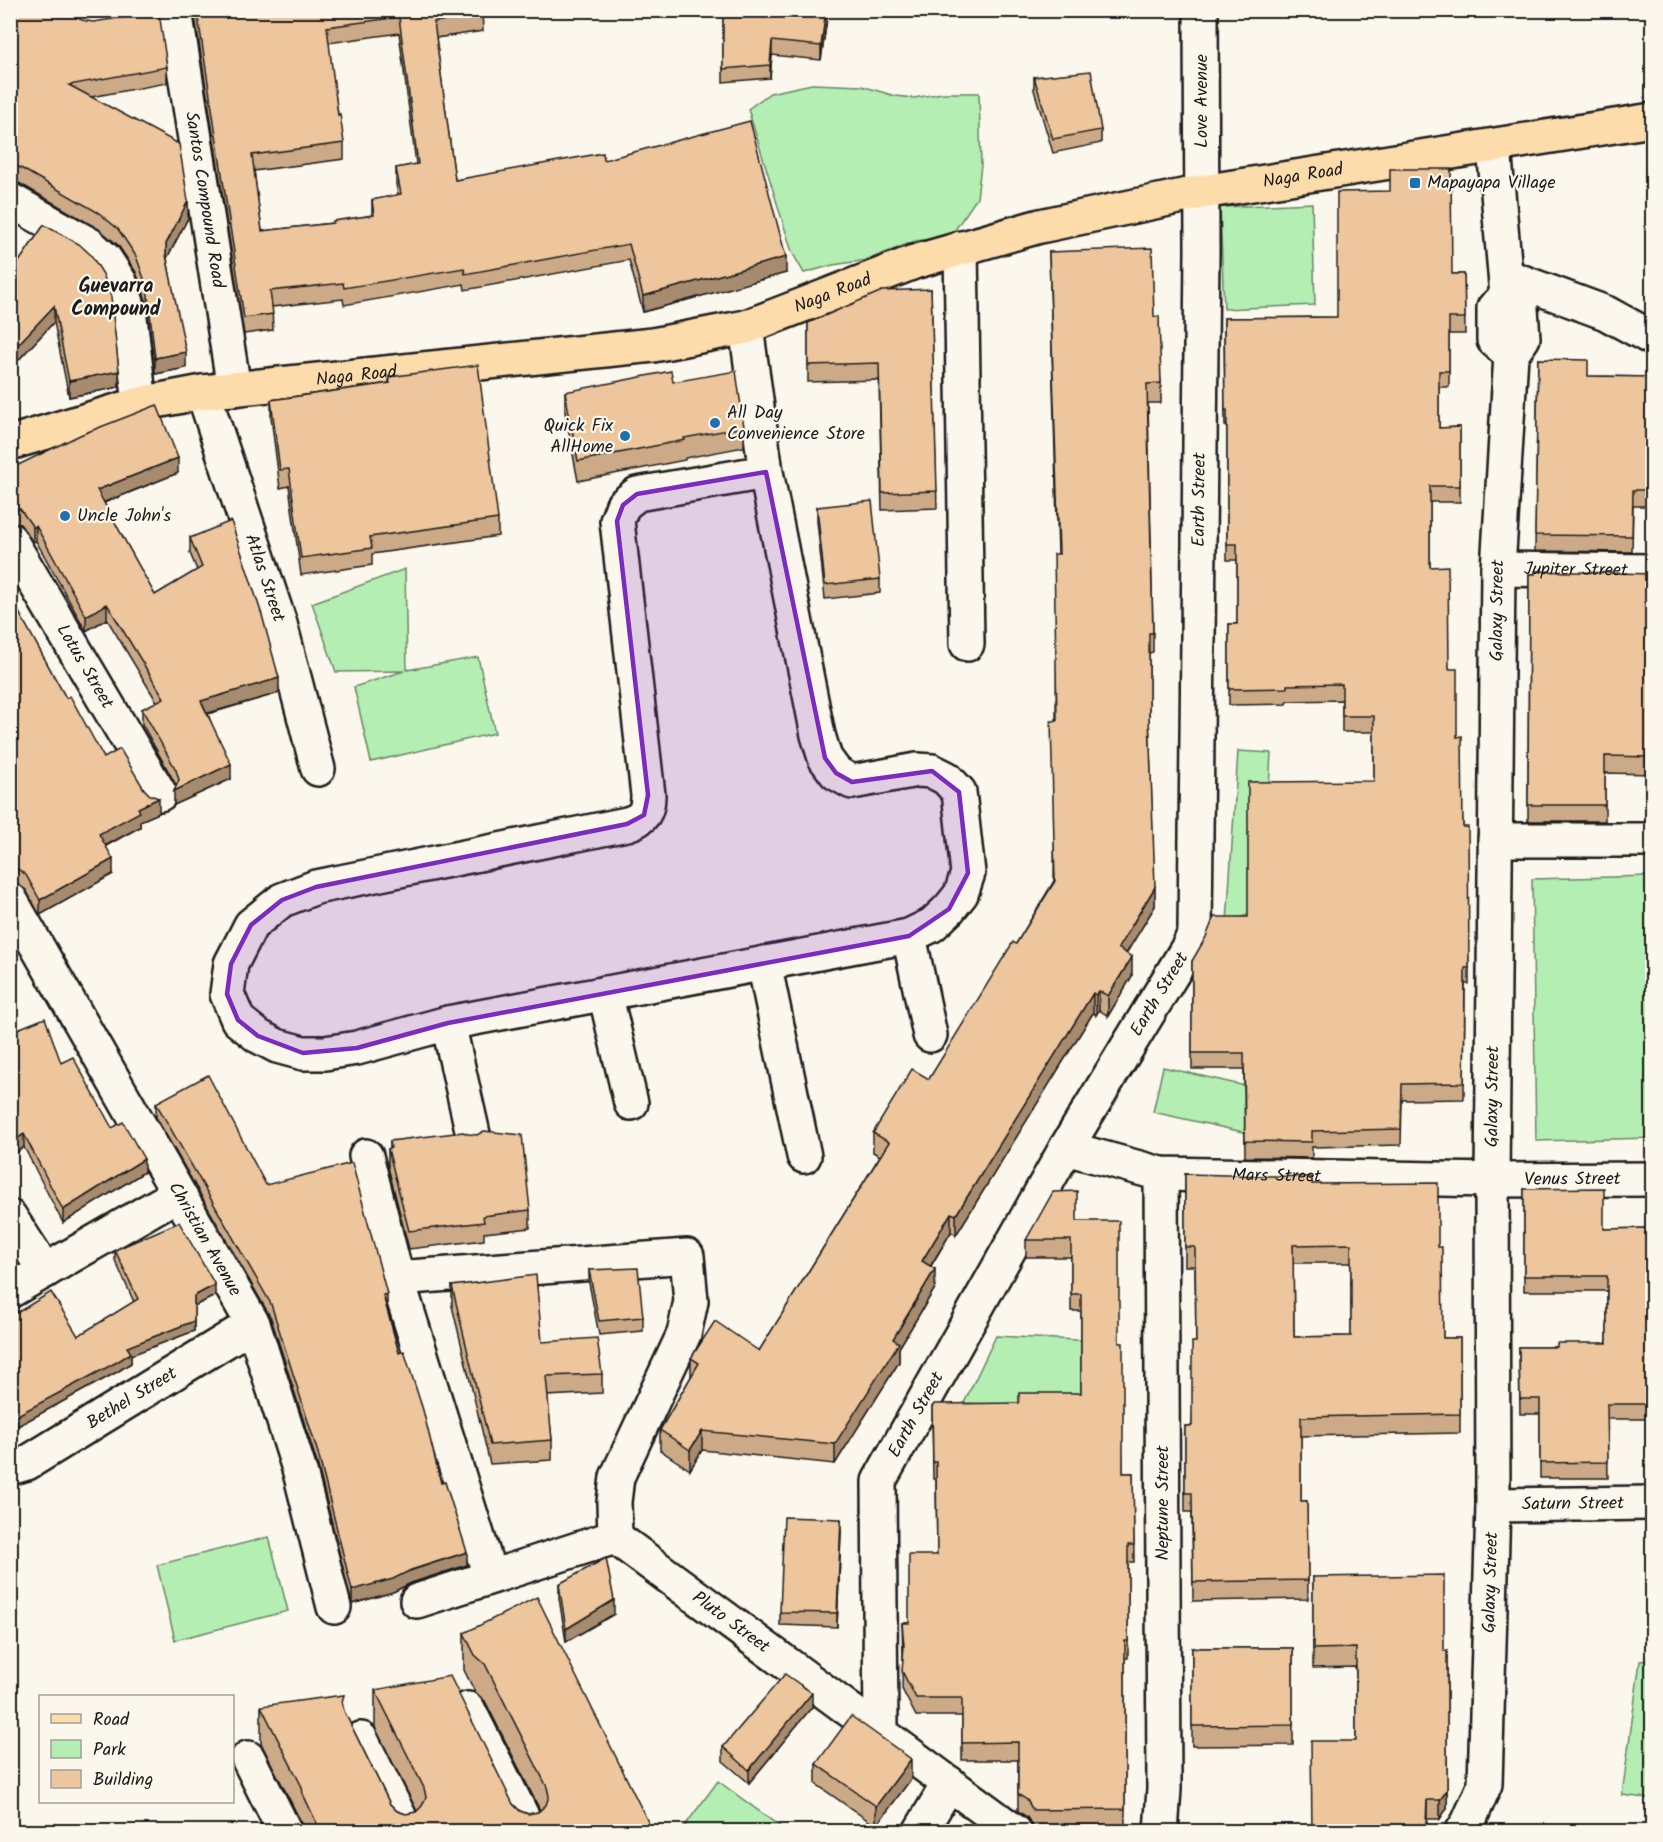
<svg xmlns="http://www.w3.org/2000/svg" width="1663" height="1842" font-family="Kalam,sans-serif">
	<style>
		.green { fill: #b4eeb2; stroke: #688567; stroke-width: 1.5 }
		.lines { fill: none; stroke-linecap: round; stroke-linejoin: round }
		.minor-casing { stroke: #1c1c1c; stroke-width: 38 }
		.major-casing { stroke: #1c1c1c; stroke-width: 38 }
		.minor { stroke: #fbf7ec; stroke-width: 33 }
		.major { stroke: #fddcac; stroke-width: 33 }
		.wall { fill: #cdaa87; stroke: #1c1c1c; stroke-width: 1.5; fill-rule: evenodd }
		.shaded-wall { fill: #a78b6e; stroke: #1c1c1c; stroke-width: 1.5 }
		.building { fill: #eec69d; stroke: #1c1c1c; stroke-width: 1.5; fill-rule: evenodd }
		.marked { fill: #7b2cbf; fill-opacity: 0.2; stroke: #7b2cbf; stroke-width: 4.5; stroke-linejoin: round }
		.poi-dot { fill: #1f6fb2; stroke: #fbf7ec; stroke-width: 2 }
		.labels { text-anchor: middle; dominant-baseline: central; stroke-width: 4.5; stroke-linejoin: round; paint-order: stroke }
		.street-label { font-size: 18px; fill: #1c1c1c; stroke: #fbf7ec }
		.poi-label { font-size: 18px; fill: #1c1c1c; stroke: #fbf7ec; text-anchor: start }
		.neighbourhood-label { font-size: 20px; font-weight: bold; fill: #1c1c1c; stroke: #fbf7ec }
	</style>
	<rect width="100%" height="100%" fill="#fbf7ec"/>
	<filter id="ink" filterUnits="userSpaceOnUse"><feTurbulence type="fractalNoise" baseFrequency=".0167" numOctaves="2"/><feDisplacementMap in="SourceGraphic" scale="12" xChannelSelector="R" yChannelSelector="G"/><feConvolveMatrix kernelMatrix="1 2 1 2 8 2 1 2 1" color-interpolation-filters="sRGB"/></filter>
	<g filter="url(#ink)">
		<g class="green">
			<path d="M812,84L862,86L895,96L914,98L942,93H979L981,165L977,198L950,237L915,241L867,260L833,265L804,273L792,252L748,109L770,93Z"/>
			<path d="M1312,203L1315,305L1224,309L1220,207Z"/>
			<path d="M405,569L407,670L478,657L495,733L371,762L354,687L404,671L336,672L312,603Z"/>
			<path d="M1238,751L1271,753L1262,910L1227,922Z"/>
			<path d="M1652,876V1138L1536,1141L1532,879Z"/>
			<path d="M1163,1067L1263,1090L1252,1134L1153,1112Z"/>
			<path d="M996,1336L1118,1342L1115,1409L964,1403Z"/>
			<path d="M269,1537L288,1611L175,1640L157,1565Z"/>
			<path d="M1652,1657V1799L1622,1795L1640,1661Z"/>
			<path d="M718,1781L786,1831H681Z"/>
		</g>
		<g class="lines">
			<defs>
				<g id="minor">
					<path d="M71,10L90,19L155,10"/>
					<path id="s1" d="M175,10L234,389"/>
					<path d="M10,200L90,245L105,259L120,282L129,309L140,404"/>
					<path d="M961,248L967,644"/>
					<path d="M1506,276L1606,313L1652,338"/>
					<path d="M1507,296L1494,308V340L1511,355"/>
					<path d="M746,327L766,472L818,735L825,758L836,773L852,782L917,770L932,771L946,778L959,792L968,873L961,894L949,909L932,925L909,936L448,1023L357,1048L325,1053H303L277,1046L258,1036L238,1020L227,994L231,964L251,925L282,900L316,887L627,824C644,819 648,811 648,795L617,521L623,505L637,494L766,472"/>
					<path id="s2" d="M203,392L280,624L318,769"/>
					<path id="s3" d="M10,540L160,794"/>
					<path id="s4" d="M1498,569L1652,571"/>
					<path d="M1495,840H1652"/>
					<path id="s5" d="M10,899L253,1324L300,1472L334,1607"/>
					<path d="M909,936L930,1035"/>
					<path d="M764,963L804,1156"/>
					<path d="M605,993L631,1103"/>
					<path d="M448,1023L473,1134"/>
					<path id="s6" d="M1066,1148L1161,1174L1492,1180L1652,1179"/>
					<path d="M366,1156L397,1278L490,1576"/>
					<path d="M10,1217L45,1271"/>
					<path d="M397,1278L687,1256L691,1301L684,1334L617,1477L614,1502L615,1537"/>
					<path d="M10,1291L178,1194"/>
					<path id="s7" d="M10,1468L27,1463L253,1324"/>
					<path id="s8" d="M1493,1505L1652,1503"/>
					<path id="s9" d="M417,1601L615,1537L1015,1832"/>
					<path d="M468,1709L530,1832"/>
					<path id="s10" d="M881,1732L879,1481L1066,1148L1189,946L1195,932L1202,251L1201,10"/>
					<path d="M361,1739L407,1832"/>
					<path d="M248,1758L285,1832"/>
					<path d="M920,1832L949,1783"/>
					<path d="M1161,1832L1164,1789L1161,1174"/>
					<path id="s11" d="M1462,1832L1468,1823L1485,1784L1493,1505L1492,1180L1498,569L1511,355L1523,338L1521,309L1507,296L1494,147"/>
				</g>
				<g id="major">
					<path id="s12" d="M10,443L140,404L203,392L653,345L746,327L914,262L1040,226L1202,192L1652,120"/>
				</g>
			</defs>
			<use href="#minor" class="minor-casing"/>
			<use href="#major" class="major-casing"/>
			<use href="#minor" class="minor"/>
			<use href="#major" class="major"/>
		</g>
		<g class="wall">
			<path d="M10,10L167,67V83L91,97L188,218L167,258L186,368L155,374L147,303L136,272L118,245L99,229L19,183L10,181Z"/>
			<path d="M194,10H482L483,31L436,38L455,180L604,160L786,273L643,312L629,260L465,290L464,284L344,305L343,299L272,307L273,330L244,334ZM399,33L416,164L396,168V184L398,195L372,200V215L333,223L262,231L254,171L344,159V143L338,115L328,43Z"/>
			<path d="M723,10H827V18L821,60L772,55L770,78L723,82Z"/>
			<path d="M1034,77L1101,130V143L1053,153L1034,90Z"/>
			<path d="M44,225L119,387L69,397L54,322L10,369V275Z"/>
			<path d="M1049,252L1154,317L1161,383V403H1148L1153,633V652L1149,653V716L1155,906L1126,953L1132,976L1108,1016L1099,1010L1096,1015L1093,1013L956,1235L951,1232L931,1266L935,1288L899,1348V1362L835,1464L702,1450L690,1470L660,1450V1430L691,1377V1358L759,1351L880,1156L873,1152V1133L929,1079L1016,944L1054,881L1058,554Z"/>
			<path d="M1452,274H1464L1465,334H1449V387H1439V428L1460,427V502H1430V567L1449,669L1457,737L1463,827L1469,968V984H1465L1464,1099L1402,1100L1401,1145L1312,1147V1158L1245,1157L1244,1069H1192V961L1248,917L1374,781V732H1342V700L1287,701V704L1229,705V624H1237V560H1227V426H1225L1224,318L1337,317Z"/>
			<path d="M931,289L937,508L882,510L879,380L808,382V323Z"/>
			<path d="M1538,359L1588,376L1653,377V506H1633L1632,552L1535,551Z"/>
			<path d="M389,377L498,519V536L372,554V565L301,575L289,486L280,488L271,417V400L389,383Z"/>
			<path d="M673,382L744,427V447L685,458V460L578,481L565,412V392Z"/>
			<path d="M10,469L178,473L104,503L155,595L197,570L190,553V538L279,693L208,714L231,779L174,805L176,785L142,724V709L157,702L107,619L86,631L36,541L33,542L20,524L10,522Z"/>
			<path d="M817,507L880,579V593L825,599L817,521Z"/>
			<path d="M1529,574H1653V774L1605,773V821H1528Z"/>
			<path d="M10,596L66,698L104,758L144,789L159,813L140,821V827L106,846L113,874L40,915L26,890L15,882L10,873Z"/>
			<path d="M61,1063L112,1128L144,1172L63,1223L24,1147L10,1157Z"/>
			<path d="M156,1103L266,1185L387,1308L399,1353L467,1565L411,1583L393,1592L352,1604L318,1466L271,1318L156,1117Z"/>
			<path d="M390,1141L530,1210V1228L484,1233V1240L409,1249L388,1167V1149L390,1148Z"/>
			<path d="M1185,1174L1312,1184L1438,1247L1443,1338H1460V1433L1301,1436V1501H1307L1308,1599L1193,1601L1192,1512H1185V1426H1192L1196,1342L1195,1266H1185ZM1293,1263H1351V1336L1294,1337Z"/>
			<path d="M1524,1189L1604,1229L1653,1228V1363H1648L1649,1419H1607L1608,1478H1540V1414H1520L1519,1347H1557L1607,1343V1291H1524Z"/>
			<path d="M1077,1221L1119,1343L1123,1473H1133L1134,1562H1128V1658H1125V1827H1033L1027,1817L1018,1811V1760H962V1716H916L902,1689L903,1655L902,1623H909L937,1555L936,1479H933L932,1407L1019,1403L1081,1393V1311H1071V1257H1026V1240Z"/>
			<path d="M115,1250L215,1296L194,1306V1331L131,1355V1363L117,1372L14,1428L10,1422V1317L78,1336L134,1302L115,1260Z"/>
			<path d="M589,1270L643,1317V1331L599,1335L589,1283Z"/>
			<path d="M452,1286L542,1342L602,1374V1393L547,1396L552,1440V1460L490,1464L452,1306Z"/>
			<path d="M841,1532L837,1627L780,1625V1612Z"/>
			<path d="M1313,1577L1444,1651H1447V1808L1440,1819H1427L1356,1741V1667L1313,1668Z"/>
			<path d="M559,1584L614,1614L566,1642L559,1598Z"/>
			<path d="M464,1633L653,1832H304L302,1824L261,1743V1706L344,1711L390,1804L397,1811L406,1814L416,1812L417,1811L375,1727V1690L513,1804L520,1811L528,1814L538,1812L540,1810L485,1701L475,1692L464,1670Z"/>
			<path d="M1192,1648H1293V1745L1192,1746Z"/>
			<path d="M812,1707L749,1783L723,1761V1747Z"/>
			<path d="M816,1764L911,1779L876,1826L816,1784Z"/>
		</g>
		<g class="shaded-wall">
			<path d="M826,10L827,18L821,60V46Z"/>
			<path d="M772,41V55L770,78V65Z"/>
			<path d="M188,201V218L166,260V244Z"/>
			<path d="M786,257V273L643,312V296Z"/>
			<path d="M54,306V322L10,369V353Z"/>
			<path d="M186,352V368L155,374V358Z"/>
			<path d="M119,371V387L69,397V381Z"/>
			<path d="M178,458V473L97,505V490Z"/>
			<path d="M36,526V541L33,542V527Z"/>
			<path d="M107,604V619L86,631V616Z"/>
			<path d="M279,678V693L201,715V701Z"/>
			<path d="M231,764V779L174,805V791Z"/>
			<path d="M159,798V813L140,821V827L99,849V834L138,808Z"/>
			<path d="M113,859V874L40,915V900Z"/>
			<path d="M1155,887V906L1118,967V948Z"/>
			<path d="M1132,957V976L1108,1016V996Z"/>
			<path d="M10,966H12V979L10,980Z"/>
			<path d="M1099,991V1010L1096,1015V995Z"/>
			<path d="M1093,993V1013L956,1235V1215Z"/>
			<path d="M24,1134V1147L10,1157V1143Z"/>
			<path d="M144,1159V1172L63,1223V1210Z"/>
			<path d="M951,1213V1232L922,1280V1261Z"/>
			<path d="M935,1269V1288L899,1348V1362L835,1464V1444L893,1339Z"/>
			<path d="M215,1285V1296L194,1306V1296Z"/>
			<path d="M387,1294V1308L383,1295Z"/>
			<path d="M194,1321V1331L131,1355V1363L117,1372L14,1428V1417L127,1347Z"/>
			<path d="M702,1431V1450L690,1470V1450Z"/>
			<path d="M841,1519V1532L837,1627V1613Z"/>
			<path d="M467,1552V1565L411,1583L393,1592L352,1604V1590Z"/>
			<path d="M614,1600V1614L566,1642V1629Z"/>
			<path d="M812,1693V1707L749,1783V1770Z"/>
			<path d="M911,1759V1779L876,1826V1806Z"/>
			<path d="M1447,1790V1808L1440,1819V1800Z"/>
			<path d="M1427,1800V1832H1421Z"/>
		</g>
		<g class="building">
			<path d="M10,10H63L82,20L93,22L159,12L167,67L69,85L179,144L188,201L166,244V255L186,352L155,358L147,287L136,256L118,229L99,213L19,167L10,165Z"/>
			<path d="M197,10H482L483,15L434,22L455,180L603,153L604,160L750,121L786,257L643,296L629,244L465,274L464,268L344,288L343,283L270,291L273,314L244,318ZM399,17L418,164L396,168L401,194L372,200L374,215L333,221V223L262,231L252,155L344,143L340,114L338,115L327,27Z"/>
			<path d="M723,10H826L821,46L772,41L770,65L723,69Z"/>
			<path d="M1091,71L1101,130L1053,139L1034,77Z"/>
			<path d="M1390,169H1451L1452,274H1464L1465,318H1449V371H1439V428L1460,427V486H1430V567L1448,566L1449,669H1457V737L1462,736L1463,827H1468L1469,968H1465L1464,1083L1402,1084L1401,1129L1312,1131V1142L1245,1141L1244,1053H1192V961L1206,937L1214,917H1248V782L1374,781V716H1342V684L1287,685V688L1229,689V624H1237V544H1227V410H1225L1224,318L1337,317V192L1390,191Z"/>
			<path d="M44,225L79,244L91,255L103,274L111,297L119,371L69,381L54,306L10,353V275Z"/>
			<path d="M1152,248L1154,317L1159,316L1161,383L1147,384L1153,633H1149V716L1155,887L1118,948L1132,957L1108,996L1099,991L1096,995L1093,993L956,1215L951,1213L922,1261L935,1269L893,1339L899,1343L835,1444L702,1431L690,1450L660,1430L699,1363L691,1358L715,1321L759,1351L889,1142L873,1133L912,1069L929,1079L1013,942L1016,944L1055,881L1051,721H1057L1054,554H1059L1049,252Z"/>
			<path d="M931,289L937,491L882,493L879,363L808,365V323L882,291Z"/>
			<path d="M1538,359L1588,360V376L1653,377V490H1633L1632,536L1535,535Z"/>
			<path d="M478,365L498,519L370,537L372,548L301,558L289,469L280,470L271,400L390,383L389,377Z"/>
			<path d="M671,371L673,382L736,371L744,427L684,438L685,440L578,461L565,392Z"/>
			<path d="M157,405L178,458L97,490L155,595L202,567L190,538L231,521L262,615L279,678L201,701L231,764L174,791L179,780L176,770L142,709L164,698L107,604L86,616L36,526L33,527L20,509L10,507V469L80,435Z"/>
			<path d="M872,501L880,579L825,585L817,507Z"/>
			<path d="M1535,571L1653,574V757L1605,756V805H1528L1529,574H1535Z"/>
			<path d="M10,596L66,698L70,696L104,758L120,749L144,789L150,795L159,798L138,808L140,812L99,834L113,859L40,900L26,875L15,867L10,858Z"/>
			<path d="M45,1018L61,1063L73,1057L112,1128L123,1122L144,1159L63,1210L24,1134L10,1143V1032Z"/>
			<path d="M208,1075L266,1185L352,1163L387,1294L383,1295L399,1353L404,1351L423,1410L441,1483L445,1482L467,1552L411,1570L393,1579L352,1590L318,1453L271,1304L156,1103Z"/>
			<path d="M484,1131L522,1135L530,1210L483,1216L484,1222L409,1231L388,1149L391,1148L390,1141L463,1132L468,1134L477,1135Z"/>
			<path d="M1185,1174L1312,1177V1184L1438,1183V1247H1442L1443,1338H1460V1414L1301,1417V1501H1307L1308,1580L1193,1582L1192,1493H1185V1426H1192V1342H1196L1195,1247H1185ZM1351,1244V1336L1294,1337L1293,1245Z"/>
			<path d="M1604,1188V1229L1653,1228V1348H1648L1649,1404H1607L1608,1462L1540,1463V1399H1520L1519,1347H1557V1343H1607V1276H1524V1189Z"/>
			<path d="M1077,1191V1221H1119V1343H1123V1473H1133L1134,1545H1128V1641H1125V1809L1033,1810L1027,1800L1018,1794V1742L962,1743V1698H916L902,1671L904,1646L902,1623H909V1555H937L936,1462H933L932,1407L934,1404L1019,1403V1393H1081V1294H1071V1240H1026L1053,1192Z"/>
			<path d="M179,1222L215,1285L194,1296V1321L127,1347L131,1353L117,1362L14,1417L10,1412V1317L51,1292L78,1336L138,1299L115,1250Z"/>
			<path d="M638,1268L643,1317L599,1321L589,1270Z"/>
			<path d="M536,1275L542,1342L597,1338L602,1374L546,1376L552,1440L490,1445L452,1286Z"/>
			<path d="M784,1517L841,1519L837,1613L780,1612Z"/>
			<path d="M606,1558L614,1600L566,1629L559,1584Z"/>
			<path d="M1444,1575V1651H1447V1790L1440,1800H1427L1426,1823L1421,1832H1312L1311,1741H1356V1648L1313,1649V1577Z"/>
			<path d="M537,1597L653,1832H321L303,1794L302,1787L261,1706L344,1695L342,1702L344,1711L390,1804L397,1811L406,1814L416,1812L422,1806L426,1797L424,1788L375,1690L450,1676L513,1804L520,1811L528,1814L538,1812L546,1805L549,1796L547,1787L485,1664L475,1655L464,1633Z"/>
			<path d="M1192,1648H1293V1725L1192,1726Z"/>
			<path d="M785,1674L812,1693L749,1770L723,1747Z"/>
			<path d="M851,1716L911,1759L876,1806L816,1764Z"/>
			<path d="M1494,1830L1522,1832H1494Z"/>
		</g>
	</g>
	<path class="marked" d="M766,472L825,758L836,773L852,782L932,771L959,792L968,873L949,909L909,936L448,1023L357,1048L303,1053L258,1036L238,1020L227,994L231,964L251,925L282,900L316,887L627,824L644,815L648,795L617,521L623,505L637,494Z"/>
	<g class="poi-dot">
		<rect x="1409" y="177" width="12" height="12" rx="3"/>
		<circle cx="715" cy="423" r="6"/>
		<circle cx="625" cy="436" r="6"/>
		<circle cx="65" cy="516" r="6"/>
	</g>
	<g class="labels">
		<g class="street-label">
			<text transform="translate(1202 101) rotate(-90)">Love Avenue</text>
			<text stroke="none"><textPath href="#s12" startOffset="1326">Naga Road</textPath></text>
			<text stroke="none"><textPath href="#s1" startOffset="192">Santos Compound Road</textPath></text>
			<text stroke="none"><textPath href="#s12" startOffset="840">Naga Road</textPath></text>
			<text stroke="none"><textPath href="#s12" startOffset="354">Naga Road</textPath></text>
			<text stroke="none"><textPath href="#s10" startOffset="1317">Earth Street</textPath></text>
			<text stroke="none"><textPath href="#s4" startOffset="78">Jupiter Street</textPath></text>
			<text stroke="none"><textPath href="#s2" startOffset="196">Atlas Street</textPath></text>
			<text stroke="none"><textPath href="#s11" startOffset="1227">Galaxy Street</textPath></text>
			<text stroke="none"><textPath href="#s3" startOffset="147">Lotus Street</textPath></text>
			<text stroke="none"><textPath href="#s10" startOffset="813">Earth Street</textPath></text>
			<text stroke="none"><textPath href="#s11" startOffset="741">Galaxy Street</textPath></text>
			<text stroke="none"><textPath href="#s6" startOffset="214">Mars Street</textPath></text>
			<text stroke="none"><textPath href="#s6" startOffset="510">Venus Street</textPath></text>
			<text stroke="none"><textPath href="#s5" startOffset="392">Christian Avenue</textPath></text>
			<text stroke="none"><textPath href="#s7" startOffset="141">Bethel Street</textPath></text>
			<text stroke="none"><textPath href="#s10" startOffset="327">Earth Street</textPath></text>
			<text transform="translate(1163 1503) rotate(-90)">Neptune Street</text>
			<text stroke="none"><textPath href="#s8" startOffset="80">Saturn Street</textPath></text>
			<text stroke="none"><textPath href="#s11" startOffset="255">Galaxy Street</textPath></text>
			<text stroke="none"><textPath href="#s9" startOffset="352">Pluto Street</textPath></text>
		</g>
		<g class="poi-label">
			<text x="1427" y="183">Mapayapa Village</text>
			<text x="727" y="413">All Day<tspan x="727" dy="21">Convenience Store</tspan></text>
			<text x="613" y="426" text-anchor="end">Quick Fix<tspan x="613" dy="21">AllHome</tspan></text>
			<text x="77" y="516">Uncle John's</text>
		</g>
		<g class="neighbourhood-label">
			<text x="116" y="287">Guevarra<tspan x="116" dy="23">Compound</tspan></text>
		</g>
	</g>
	<rect width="1663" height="1842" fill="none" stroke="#fbf7ec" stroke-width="36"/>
	<rect x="18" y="18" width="1627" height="1806" fill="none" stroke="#1c1c1c" stroke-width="2" filter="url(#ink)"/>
	<rect x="39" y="1695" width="195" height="108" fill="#fbf7ec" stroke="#a29f99" stroke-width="1.5"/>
	<rect x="51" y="1714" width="30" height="9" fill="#fddcac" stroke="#a29f99" stroke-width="1.5"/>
	<text x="93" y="1725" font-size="18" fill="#1c1c1c">Road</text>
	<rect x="51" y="1740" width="30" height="18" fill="#b4eeb2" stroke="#a29f99" stroke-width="1.5"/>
	<text x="93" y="1755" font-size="18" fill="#1c1c1c">Park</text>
	<rect x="51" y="1770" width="30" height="18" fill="#eec69d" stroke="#a29f99" stroke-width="1.5"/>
	<text x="93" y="1785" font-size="18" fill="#1c1c1c">Building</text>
</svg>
